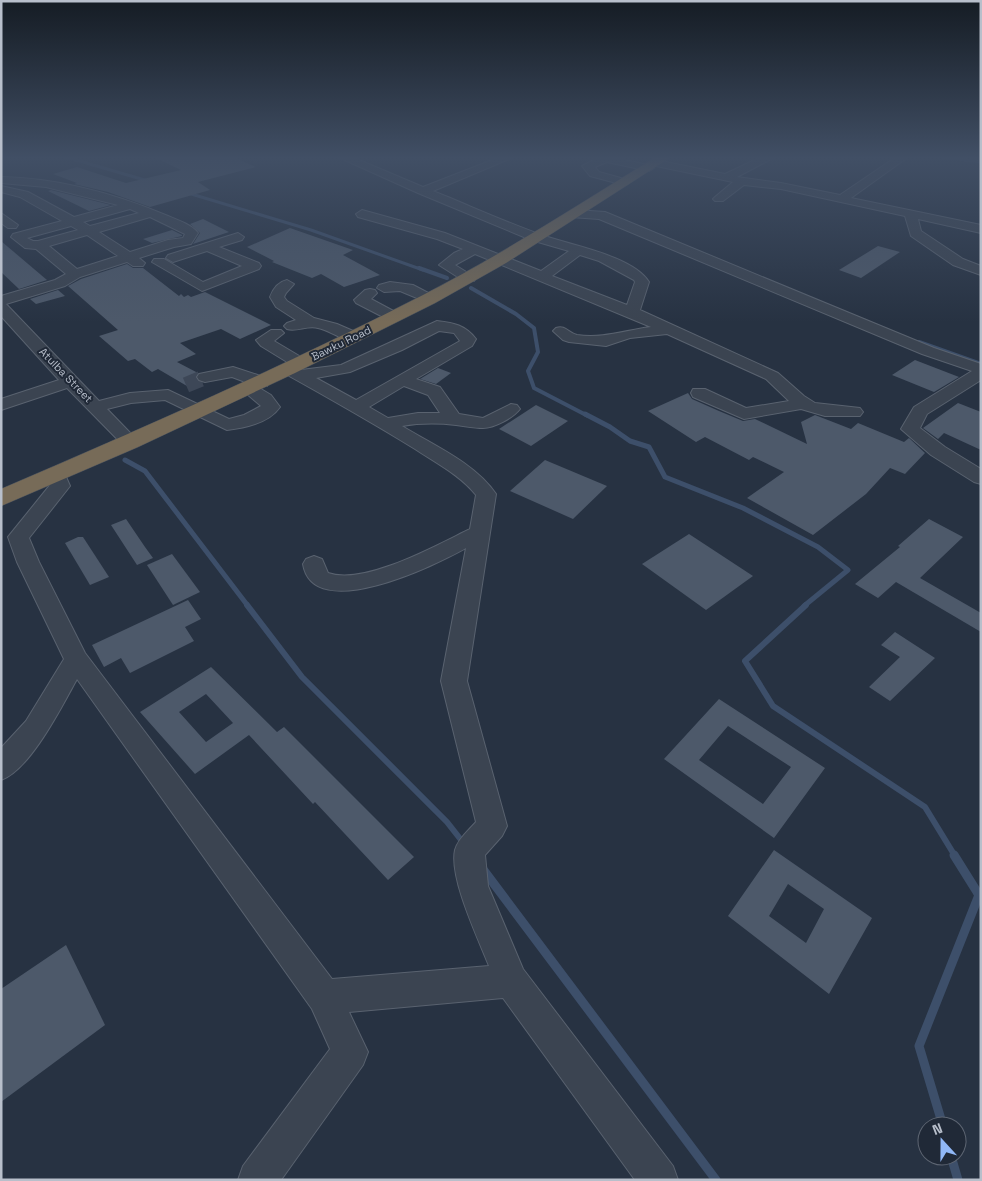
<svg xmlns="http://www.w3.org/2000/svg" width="982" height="1181" font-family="'Space Grotesk',sans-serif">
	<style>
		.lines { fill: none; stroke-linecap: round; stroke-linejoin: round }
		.stream-far4 { stroke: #3d4f6a; stroke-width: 3 }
		.stream-far3 { stroke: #3d4f6a; stroke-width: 4 }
		.stream-far2 { stroke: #3d4f6a; stroke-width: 5 }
		.stream-far1 { stroke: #3d4f6a; stroke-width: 6 }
		.stream { stroke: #3d4f6a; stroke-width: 9 }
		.building { fill: #4d596a; fill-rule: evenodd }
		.minor-tunnel { stroke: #3d4757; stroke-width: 16; stroke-dasharray: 16 8; stroke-linecap: butt }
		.minor-casing { stroke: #59626f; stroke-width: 2 }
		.highway-casing { stroke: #464f5c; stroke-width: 1 }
		.minor { fill: #3b4451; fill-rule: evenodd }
		.highway { fill: #776b58; fill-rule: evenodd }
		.labels { text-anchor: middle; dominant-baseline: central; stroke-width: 4; stroke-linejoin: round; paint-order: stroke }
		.far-street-label { font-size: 11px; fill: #b8bfcb; stroke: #202937 }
	</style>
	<rect width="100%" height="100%" fill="#273242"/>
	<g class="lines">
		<g class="stream-far4">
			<path d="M66,157L148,181"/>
			<path d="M943,157L981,162"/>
			<path d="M188,193L311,230L423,270"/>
		</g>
		<g class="stream-far3">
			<path d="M419,268L447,278"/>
			<path d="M471,288L516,314L534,328L538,352L528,371L534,388L588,416"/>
			<path d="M919,342L981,364"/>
		</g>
		<g class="stream-far2">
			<path d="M585,414L610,427L630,441L649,447L665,477L743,508L818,547L848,570L804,606"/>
			<path d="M125,460L145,471L248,606"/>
		</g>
		<g class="stream-far1">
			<path d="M247,605L302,677L447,822L465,845"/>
			<path d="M806,605L745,661L773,706L925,807L955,856"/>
		</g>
		<g class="stream">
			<path d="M482,868L716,1180"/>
			<path d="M943,1126L919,1046L979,895L954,855"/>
			<path d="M951,1156L958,1180"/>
		</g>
	</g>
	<g class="building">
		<path d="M154,157H233L256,167L198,182L210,190L150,207L108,192L74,184L77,183L53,174L77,167L126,183L181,170Z"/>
		<path d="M51,190L111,205L89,211L48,191Z"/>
		<path d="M203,219L229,232L193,244L200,233L190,224Z"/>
		<path d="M290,228L353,250L343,255L380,275L344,287L321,274L312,278L272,262L274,261L247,247Z"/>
		<path d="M172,230L182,235V236L152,243L143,239Z"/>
		<path d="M1,241L47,280L19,289L1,272Z"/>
		<path d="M878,246L900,252L861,278L839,270Z"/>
		<path d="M127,264L133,268H143L179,296L181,294L184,297L188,295L191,297L205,292L271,325L240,339L221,329L180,343L196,354L177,362L198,373L195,378L203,383L192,389L158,369L152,372L135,359L128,361L99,336L118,330L68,286L81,279Z"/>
		<path d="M58,290L65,296L36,304L30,299Z"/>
		<path d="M915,360L959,377L934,392L892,375Z"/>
		<path d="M438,368L451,373L436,384L420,379Z"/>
		<path d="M688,393L692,399L719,411L743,421L755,419L807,444L801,422L815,415L851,429L858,423L904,442L909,438L925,453L905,474L890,468L866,494L813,535L747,498L784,472L753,457L749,460L705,437L696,442L648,411Z"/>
		<path d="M958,403L981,412V450L944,433L938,439L923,428Z"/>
		<path d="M536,405L568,421L531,446L499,429Z"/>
		<path d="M545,460L607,486L573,519L510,491Z"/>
		<path d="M126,519L145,547L153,558L137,565L111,525Z"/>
		<path d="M929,519L963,537L920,578L981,613V632L896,582L878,598L855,584L900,547L898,546Z"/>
		<path d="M689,534L753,576L706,610L642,564Z"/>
		<path d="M78,537H83L109,577L90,585L65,543Z"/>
		<path d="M172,554L200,592L173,605L147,565Z"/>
		<path d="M188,600L201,619L185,627L194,641L130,673L121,658L104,667L92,645Z"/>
		<path d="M895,632L935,658L890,701L869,687L900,657L881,645Z"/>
		<path d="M211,667L277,732L284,727L414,857L388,880L315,802L313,804L249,735L195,774L140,712ZM206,694L233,723L206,742L179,712Z"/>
		<path d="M719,699L825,768L774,838L664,759ZM728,726L791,767L763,804L699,760Z"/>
		<path d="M774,850L872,918L829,994L728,916ZM788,884L824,909L806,943L769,916Z"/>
		<path d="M66,945L105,1025L1,1102V989Z"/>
	</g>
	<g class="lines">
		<path class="minor-tunnel" d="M186,385L205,377"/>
		<defs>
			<g id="minor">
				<path d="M338,157H352L423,187L500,157H514L433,191C468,205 503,221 539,234C568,245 632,255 649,282L640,310L778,373L804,396L815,403L860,408L863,412L860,416H825L801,409L744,419L693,397L691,393L693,389H705L746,408L789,401L766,379L667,334L630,338L606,346L569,342L563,340L553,331L556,328C566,325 568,333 577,335C603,339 626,330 651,327L475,254L455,265L476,278L474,281H464L439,265L454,253L463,249L437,239L358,217L356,214L362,210L445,233L541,271L569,251L531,240L418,193ZM580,255L599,261L634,280L635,282L627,305L552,276Z"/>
				<path d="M591,157H611L653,166L654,168L649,171L607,162L595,167L599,172L628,180L629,182L628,184L624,185L590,176L582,166L594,160Z"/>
				<path d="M761,157H775L737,177L781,183L840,195L896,157H908L851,198L981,225V233L918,219L921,231L963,259L981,266V275L953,265L911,236L905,216L781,189L744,185L723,201H715L713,199L715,197L733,182L656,166L651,163L656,160L725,174Z"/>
				<path d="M973,157H981V160L974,159Z"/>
				<path d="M1,177C58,178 116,194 168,216C178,220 192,225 198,233L191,244L174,247L139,258L145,263L143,266H133L127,262L80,277L65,286L6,304L99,401L130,393L168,390L229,419L244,415L261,406L240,388L242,384L248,383L232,377L205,382L199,380L197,377L199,374L233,367L267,378L269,382L267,386H256L271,395L280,407C269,423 245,428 227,430L165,400L131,403L107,409L139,442L136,446L130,447L124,446L67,388L1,410V399L59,380L1,316V296L55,280L66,274L36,249L25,248L11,237L13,234L62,221L20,197L1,192V186L28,192L74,217L118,205L46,187L1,183ZM130,209L139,213L90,226L83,222ZM150,217L185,234L183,238L168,240L130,252L99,232ZM71,226L78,230L38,241H33L27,238ZM87,235L118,256L77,269L49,246Z"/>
				<path d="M575,210L605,212L934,348L981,364V380L927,414L920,428L945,447L981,469V484L974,482L931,455L901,429L914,407L972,371L922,354L599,219L571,217L569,214L571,211Z"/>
				<path d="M1,213L18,225L16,228H8L1,223Z"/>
				<path d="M238,233L244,237L242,240L219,247L259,263L261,266L259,269L202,291L152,262L154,259H164L203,282L242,266L207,251L173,262L166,258L168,255Z"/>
				<path d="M287,280L294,284L286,293L284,297L287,301L314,318L337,324L360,334L363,337L360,340C346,344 332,331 318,328C307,325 297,332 287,329L284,326L287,323L296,320L276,307L270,297C273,289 278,282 287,280Z"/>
				<path d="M390,282L413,285L434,296L436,299L434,302L429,303L400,291L384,292L377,288L379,285Z"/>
				<path d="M370,289L375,290L377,293L371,299L399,314L401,317L399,320H389L356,303L354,300L365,290Z"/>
				<path d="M437,321C454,323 465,325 476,339L472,346L416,379L440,387L459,414L483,418L511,404L517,405L520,409C513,418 494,428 483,428C474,428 465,426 456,425C438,423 420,423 402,426C433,445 475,463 496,494L467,681L507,826L502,836L485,855L488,886L523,969L673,1166L678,1180H635L503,998L349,1012L368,1052L363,1065L281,1180H238L243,1166L330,1049L312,1009L77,679C62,706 30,770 1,780V748L26,721L64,659L17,562L8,537L50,485L46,474L49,470L56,468L63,470L70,486L29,538L39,562L85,653L332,979L489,966C478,938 449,878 455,850C458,839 469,830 476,822L441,681L466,548C436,565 313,625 303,564L306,559L314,556L322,559L328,573C364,586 437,545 470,529L476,495C460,475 436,463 415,449C371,422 327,397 282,372L280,369L282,366L292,365L261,346L256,340L271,330H281L284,333L274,341L306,360L308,363L306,366L296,367L301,370L341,365ZM439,331L454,333L460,341L356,400L316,378L350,372L402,350ZM404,386L428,395L440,413H418L388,418L369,407Z"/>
			</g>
			<path id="highway" d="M656,157H671L506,263L435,303L295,373L138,447L1,506V489C143,428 285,366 423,295C503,254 579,204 656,157Z"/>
		</defs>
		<use href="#minor" class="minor-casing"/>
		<use href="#highway" class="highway-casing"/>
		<use href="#minor" class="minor"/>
		<use href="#highway" class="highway"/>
	</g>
	<linearGradient id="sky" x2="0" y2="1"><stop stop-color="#151c24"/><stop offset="0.49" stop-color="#414f65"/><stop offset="1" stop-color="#414f65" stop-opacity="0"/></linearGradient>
	<rect width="982" height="322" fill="url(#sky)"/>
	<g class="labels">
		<g class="far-street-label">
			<text transform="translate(341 343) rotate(-26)">Bawku Road</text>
			<text transform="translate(66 375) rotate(46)">Atulba Street</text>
		</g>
	</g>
	<rect width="982" height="1181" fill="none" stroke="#b8bfcb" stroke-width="5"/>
	<g transform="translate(942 1141) rotate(339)"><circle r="24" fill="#202937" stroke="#5d6572"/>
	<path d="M0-4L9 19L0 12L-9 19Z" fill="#91b8f7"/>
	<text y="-8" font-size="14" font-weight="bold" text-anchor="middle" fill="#b8bfcb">N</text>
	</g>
</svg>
